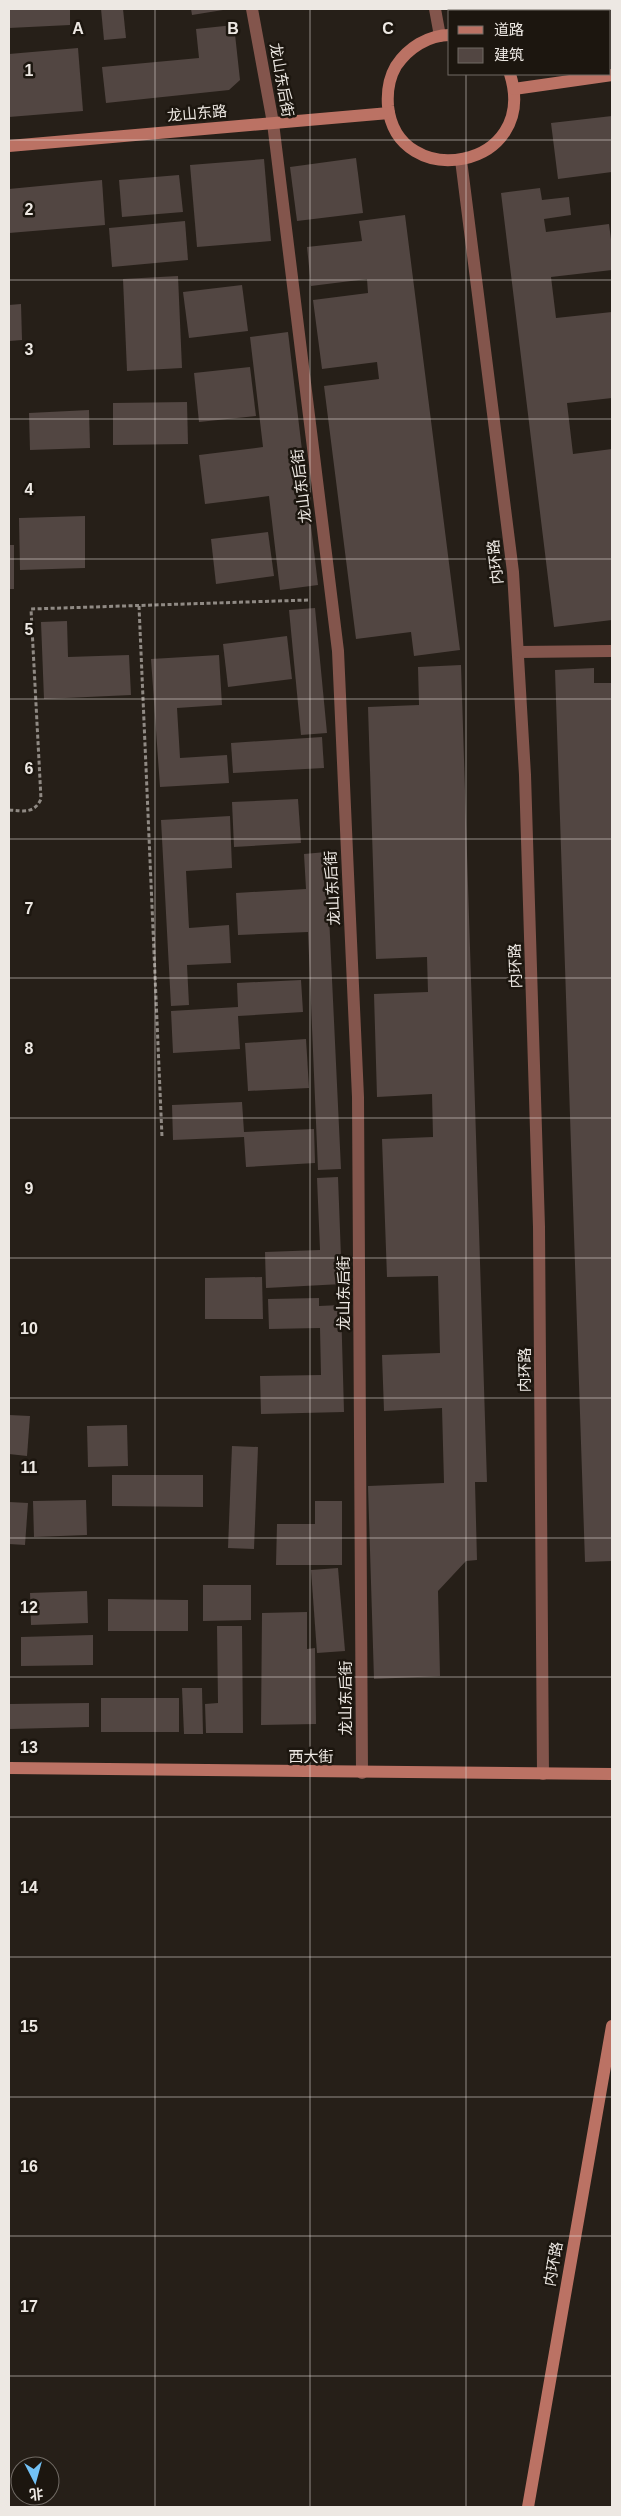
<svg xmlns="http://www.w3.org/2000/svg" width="621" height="2516" font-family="Arial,'Noto Sans SC',sans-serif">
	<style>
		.building { fill: #524642 }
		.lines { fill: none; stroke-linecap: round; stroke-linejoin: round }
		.path { stroke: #908a84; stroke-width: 3; stroke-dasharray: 4 2.5; stroke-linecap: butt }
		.street { stroke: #83554c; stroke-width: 12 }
		.secondary { stroke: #bb7264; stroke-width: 12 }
		.grid { fill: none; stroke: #ede8e3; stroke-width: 1; stroke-opacity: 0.55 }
		.labels { text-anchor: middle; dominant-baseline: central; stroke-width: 5; stroke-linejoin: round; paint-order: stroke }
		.street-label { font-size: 15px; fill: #ede8e3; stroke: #1c160f }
		.grid-label { font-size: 16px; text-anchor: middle; font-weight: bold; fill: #ede8e3; stroke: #1c160f; stroke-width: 5; stroke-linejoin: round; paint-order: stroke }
	</style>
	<rect width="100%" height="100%" fill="#261f18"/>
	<g class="building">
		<path d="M9,9H70V25L9,28Z"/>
		<path d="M101,9H123L126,38L104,40Z"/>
		<path d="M191,9H223V10L192,15Z"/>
		<path d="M234,25L240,80L229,90L106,103L102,67L199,58L196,29Z"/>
		<path d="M78,48L83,111L9,117V54Z"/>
		<path d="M612,116V172L558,179L551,123Z"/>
		<path d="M356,158L363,213L297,221L290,167Z"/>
		<path d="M264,159L271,241L197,247L190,165Z"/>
		<path d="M179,175L183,212L122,217L119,180Z"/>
		<path d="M102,180L105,225L9,233V189Z"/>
		<path d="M540,188L542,200L569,197L571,215L544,219L546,232L609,224L612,247V270L551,277L556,318L612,312V398L567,403L573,454L612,449V620L554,627L501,193Z"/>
		<path d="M405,215L460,650L414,656L411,632L356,639L324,386L379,379L377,362L322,369L313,300L368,293L367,279L311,286L307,247L362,241L359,221Z"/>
		<path d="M185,221L188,260L112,267L109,228Z"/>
		<path d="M178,276L182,368L127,371L123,279Z"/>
		<path d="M242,285L248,331L189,338L183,292Z"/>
		<path d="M21,304L22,340L9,341V305Z"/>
		<path d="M288,332L318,585L280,590L269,496L205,504L199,455L263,447L250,337Z"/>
		<path d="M250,367L256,416L199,422L194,373Z"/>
		<path d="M187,402L188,444L113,445V403Z"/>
		<path d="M89,410L90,448L30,450L29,413Z"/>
		<path d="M85,516V568L20,570L19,518Z"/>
		<path d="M268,532L274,576L216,584L211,539Z"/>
		<rect x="9" y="545" width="5" height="44"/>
		<path d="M315,608L327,733L301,735L289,610Z"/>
		<path d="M67,621L68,657L129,655L131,695L44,699L41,622Z"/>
		<path d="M287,636L292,679L228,687L223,644Z"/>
		<path d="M219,655L222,705L177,708L180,758L227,755L229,783L160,787L151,659Z"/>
		<path d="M461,665L487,1482H475L477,1560L466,1561L438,1591L440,1676L374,1679L368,1486L444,1483L442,1408L384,1411L382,1355L440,1353L438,1276L387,1277L382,1139L433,1137L432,1094L377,1097L374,994L428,992L427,957L376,959L368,707L419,705L418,667Z"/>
		<path d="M594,668V683H612V1561L585,1562L555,670Z"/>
		<path d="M322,737L324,768L233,773L231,743Z"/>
		<path d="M298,799L301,843L234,847L232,802Z"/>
		<path d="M230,816L232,868L186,871L189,928L229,925L231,963L187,965L189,1005L171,1006L161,820Z"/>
		<path d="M326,852L341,1169L318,1170L308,932L238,935L236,893L306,889L304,854Z"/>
		<path d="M301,980L303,1012L238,1016L240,1049L173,1053L171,1011L238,1007L237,983Z"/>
		<path d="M306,1039L309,1088L248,1091L245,1043Z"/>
		<path d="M242,1102L244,1132L314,1129L315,1163L246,1167L244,1137L173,1140L172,1105Z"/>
		<path d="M338,1177L342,1284L266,1288L265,1252L320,1250L317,1178Z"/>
		<path d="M262,1277L263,1319H205V1278Z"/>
		<path d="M319,1298V1306L341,1305L344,1412L261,1414L260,1376L321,1375L320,1328L269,1329L268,1299Z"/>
		<path d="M9,1415L30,1416L27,1456L9,1454Z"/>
		<path d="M127,1425L128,1466L88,1467L87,1426Z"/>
		<path d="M232,1446L258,1447L254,1549L228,1548Z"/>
		<path d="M112,1475H203V1507L112,1506Z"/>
		<path d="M86,1500L87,1535L34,1537L33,1501Z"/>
		<path d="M315,1501H342V1565H276L277,1524H315Z"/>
		<path d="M9,1502L28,1503L25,1545L9,1544Z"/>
		<path d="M338,1568L345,1651L317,1653L311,1570Z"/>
		<path d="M203,1585H251V1620L203,1621Z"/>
		<path d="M87,1591L88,1623L31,1625L30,1593Z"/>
		<path d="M108,1599L188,1600V1631H108Z"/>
		<path d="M307,1612V1649L315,1648L316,1724L261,1725L262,1613Z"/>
		<path d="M217,1626H242L243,1733H206L205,1704L218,1703Z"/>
		<path d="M93,1635V1665L21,1666V1637Z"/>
		<path d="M182,1688H202L203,1734H184Z"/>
		<rect x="101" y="1698" width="78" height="34"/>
		<path d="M89,1703V1727L9,1729V1704Z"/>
	</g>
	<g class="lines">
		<g class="path">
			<path d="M139,606L162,1137"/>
			<path d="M9,810C24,811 34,814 41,799L31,609L308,600"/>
		</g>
		<g class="street">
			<path d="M252,9L273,123L338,651L358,1097L362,1773"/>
			<path d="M435,9L440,36"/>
			<path d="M461,160L513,572L525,775L539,1227L543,1774"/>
			<path d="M519,652L612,651"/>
		</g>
		<g class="secondary">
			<path d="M450,35C428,35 408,48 396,66C389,78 387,93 388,106C397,193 540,170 510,74"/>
			<path d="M514,89L612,75"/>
			<path d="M9,146L389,113"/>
			<path d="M9,1768L612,1774"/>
			<path d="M528,2507L612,2026"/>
		</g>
	</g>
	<path class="grid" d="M155,9V2507M310,9V2507M466,9V11M466,74V2507M9,140H612M9,280H612M9,419H612M9,559H612M9,699H612M9,839H612M9,978H612M9,1118H612M9,1258H612M9,1398H612M9,1538H612M9,1677H612M9,1817H612M9,1957H612M9,2097H612M9,2236H612M9,2376H612"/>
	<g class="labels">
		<g class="street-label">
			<text transform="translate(282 80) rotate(80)">龙山东后街</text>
			<text transform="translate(197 113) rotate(-5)">龙山东路</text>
			<text transform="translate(301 486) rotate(-97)">龙山东后街</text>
			<text transform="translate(495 562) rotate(-96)">内环路</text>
			<text transform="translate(332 888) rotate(-93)">龙山东后街</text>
			<text transform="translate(515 966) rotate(-92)">内环路</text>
			<text transform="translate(343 1293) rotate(-90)">龙山东后街</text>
			<text transform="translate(524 1370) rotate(-90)">内环路</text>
			<text transform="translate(345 1698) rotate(-90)">龙山东后街</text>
			<text x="311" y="1756">西大街</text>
			<text transform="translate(553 2264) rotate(-80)">内环路</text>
		</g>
	</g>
	<g class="grid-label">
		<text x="78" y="34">A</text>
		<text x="233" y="34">B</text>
		<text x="388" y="34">C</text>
		<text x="29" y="76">1</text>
		<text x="29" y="215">2</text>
		<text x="29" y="355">3</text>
		<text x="29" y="495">4</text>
		<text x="29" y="635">5</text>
		<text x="29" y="774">6</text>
		<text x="29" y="914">7</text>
		<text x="29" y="1054">8</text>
		<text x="29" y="1194">9</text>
		<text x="29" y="1334">10</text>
		<text x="29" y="1473">11</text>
		<text x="29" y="1613">12</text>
		<text x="29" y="1753">13</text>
		<text x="29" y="1893">14</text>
		<text x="29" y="2032">15</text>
		<text x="29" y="2172">16</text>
		<text x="29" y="2312">17</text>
	</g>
	<rect width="621" height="2516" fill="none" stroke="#ede8e3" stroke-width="20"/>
	<rect x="448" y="10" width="162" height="65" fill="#1c160f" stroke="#706a64"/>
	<rect x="458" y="26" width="25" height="8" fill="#bb7264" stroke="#706a64"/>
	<text x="494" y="35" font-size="15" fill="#ede8e3">道路</text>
	<rect x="458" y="48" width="25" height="15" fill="#524642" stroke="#706a64"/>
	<text x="494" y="60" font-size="15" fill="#ede8e3">建筑</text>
	<g transform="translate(35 2481) rotate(174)"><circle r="24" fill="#1c160f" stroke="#706a64"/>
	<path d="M0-4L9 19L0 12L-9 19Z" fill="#72c1f5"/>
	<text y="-8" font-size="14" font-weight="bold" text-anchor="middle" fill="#ede8e3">北</text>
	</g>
</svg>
